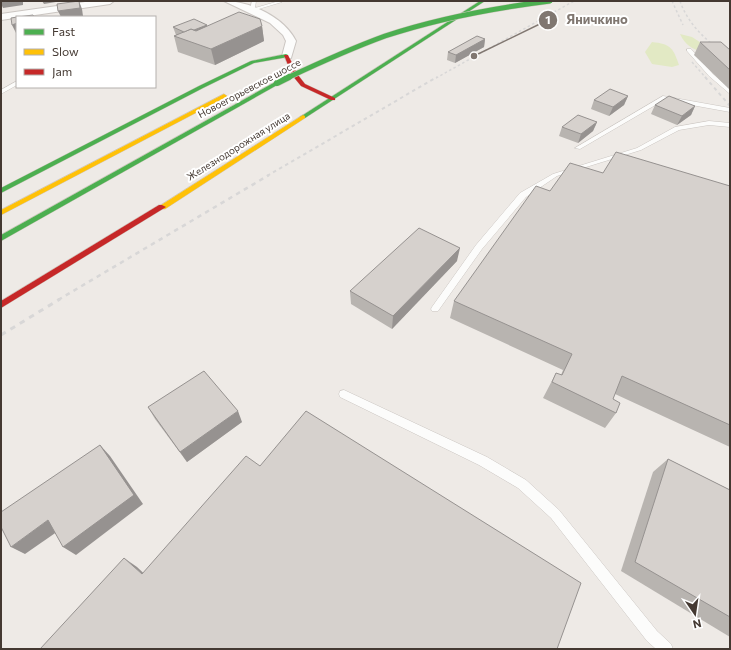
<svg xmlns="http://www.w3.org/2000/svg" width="731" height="650" font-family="Commissioner,sans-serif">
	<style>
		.green { fill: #e2e9c4 }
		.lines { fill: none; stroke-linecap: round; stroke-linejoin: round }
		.lane-casing { stroke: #cbc6c2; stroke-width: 1 }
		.street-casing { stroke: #cbc6c2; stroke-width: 2 }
		.fast-casing { stroke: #cfc7be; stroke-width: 1 }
		.slow-casing { stroke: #cfc7be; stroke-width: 1 }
		.jam-casing { stroke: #cfc7be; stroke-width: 1 }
		.lane { fill: #fcfcfb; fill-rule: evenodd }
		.street { fill: #fcfcfb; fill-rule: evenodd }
		.fast { fill: #4caf50; fill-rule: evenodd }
		.slow { fill: #ffc107; fill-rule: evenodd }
		.jam { fill: #c62828; fill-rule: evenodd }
		.rail-far3 { stroke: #d8d7d7; stroke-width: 1.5; stroke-dasharray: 2.5 2.5; stroke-linecap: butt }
		.rail-far2 { stroke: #d8d7d7; stroke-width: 2; stroke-dasharray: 3.5 3.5; stroke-linecap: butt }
		.rail-far1 { stroke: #d8d7d7; stroke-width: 2.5; stroke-dasharray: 4.5 4.5; stroke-linecap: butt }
		.rail { stroke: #d8d7d7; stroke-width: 3; stroke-dasharray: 5.5 5.5; stroke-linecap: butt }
		.fast-bridge-far1-casing { stroke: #cfc7be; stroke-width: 6; stroke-linecap: butt }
		.fast-bridge-casing { stroke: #cfc7be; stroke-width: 7; stroke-linecap: butt }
		.fast-bridge-far1 { stroke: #4caf50; stroke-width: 5 }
		.fast-bridge { stroke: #4caf50; stroke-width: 6 }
		.wall { fill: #b8b4b0 }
		.shaded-wall { fill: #969290 }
		.building { fill: #d6d1cd; stroke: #969290 }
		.labels { text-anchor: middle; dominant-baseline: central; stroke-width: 4; stroke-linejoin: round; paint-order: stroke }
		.far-street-label { font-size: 10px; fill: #443932; stroke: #fff }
		.leader { fill: none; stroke: #807771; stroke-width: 1.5 }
		.callout-dot { fill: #807771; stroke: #fff; stroke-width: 1.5 }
		.mark-label { font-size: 12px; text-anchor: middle; font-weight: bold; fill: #fff }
		.callout-label { font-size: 13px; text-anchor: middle; font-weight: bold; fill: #807771; stroke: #fff; stroke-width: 4; stroke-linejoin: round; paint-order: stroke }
	</style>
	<rect width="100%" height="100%" fill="#eeeae6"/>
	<g class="green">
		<path d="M680,34L692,37L709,48L703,52C692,49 685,45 680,34Z"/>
		<path d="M652,42C671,44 673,48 679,65L672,67L652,64L645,52Z"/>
	</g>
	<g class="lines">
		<defs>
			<g id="lane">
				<path d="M252,1H256L255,8L279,1L282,2L252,11L250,10Z"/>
				<path d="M687,49H691L713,74L730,89V94L709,76L687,51Z"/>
				<path d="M17,81V85L1,94V90Z"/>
				<path d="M663,96L730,108V112L664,100L580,149L575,148Z"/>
				<path d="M709,121L730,123V127L709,125L679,130L641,150L557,176L526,197L482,249L438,311H432L431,309L432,307L476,245L520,193L553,174L637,148L675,127Z"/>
				<path d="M344,390L487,457L526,480L559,510L657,631L671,644L673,649H656L647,641L551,518L518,488L479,465L340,397L339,394L340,391Z"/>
			</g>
			<g id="street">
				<path d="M92,1H114L110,4L1,20V14Z"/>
				<path d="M224,1C250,1 284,17 296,41L291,58L287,59L282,56L286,41L283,35L270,23Z"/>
			</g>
			<g id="fast">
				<path d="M480,1H485L305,118L300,117Z"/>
				<path d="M286,54L288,55V57L254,63L203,88L1,193V188L199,86L251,61Z"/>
				<path d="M277,81L280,83L279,84L1,241V235Z"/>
			</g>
			<g id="slow">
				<path d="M224,94L227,96L226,97L1,215V210Z"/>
				<path d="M303,115L305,116V118L165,209H162L158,207Z"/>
			</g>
			<g id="jam">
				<path d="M284,55H288L298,75L305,84L335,98V100H331L301,86L292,75Z"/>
				<path d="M159,205H162L166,207L1,308V301Z"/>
			</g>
		</defs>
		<use href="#lane" class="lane-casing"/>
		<use href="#street" class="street-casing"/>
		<use href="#fast" class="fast-casing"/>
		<use href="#slow" class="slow-casing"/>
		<use href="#jam" class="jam-casing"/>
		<use href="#lane" class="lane"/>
		<use href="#street" class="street"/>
		<use href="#fast" class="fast"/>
		<use href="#slow" class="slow"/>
		<use href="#jam" class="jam"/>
		<g class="rail-far3">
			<path d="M672,1L683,25"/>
			<path d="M680,1C689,27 709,42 730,59"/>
			<path d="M692,62L706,78"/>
			<path d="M436,78L574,1"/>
		</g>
		<g class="rail-far2">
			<path d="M705,77L730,106"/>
			<path d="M267,176L437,77"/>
		</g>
		<path class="rail-far1" d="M58,300L269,175"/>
		<path class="rail" d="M1,335L60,299"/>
		<defs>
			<path id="fast-bridge-far1" d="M287,78C319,63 352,48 385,36C439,18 494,8 550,1"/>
			<path id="fast-bridge" d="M277,83L289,77"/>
		</defs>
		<use href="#fast-bridge-far1" class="fast-bridge-far1-casing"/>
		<use href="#fast-bridge" class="fast-bridge-casing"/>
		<use href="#fast-bridge-far1" class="fast-bridge-far1"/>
		<use href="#fast-bridge" class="fast-bridge"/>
	</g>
	<g class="wall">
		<path d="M207,25V26H262L264,41L215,65L178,52L174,36L176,35L173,27Z"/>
		<path d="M485,39L484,47L455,63L447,60L448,52Z"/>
		<path d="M700,42L730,50V90L694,55Z"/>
		<path d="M628,96L624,105L609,116L591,109L594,100Z"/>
		<path d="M655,105L695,106L691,115L677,125L651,114Z"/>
		<path d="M597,122L593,131L578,143L559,136L562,127Z"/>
		<path d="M603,173L730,186V447L615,394L613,399L616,413L605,428L543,398L556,373L561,375L563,370L450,318L454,301L550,191Z"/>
		<path d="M457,261L392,329L351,304L350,291Z"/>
		<path d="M148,407L242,422L187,462L155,419Z"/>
		<path d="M668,459L730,490V637L621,571L653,472Z"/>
	</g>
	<g class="shaded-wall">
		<path d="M1,1H23V5L3,8L1,4Z"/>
		<path d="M42,1H62L44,4Z"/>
		<path d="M79,1L82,9L83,16L74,17H61L58,11Z"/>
		<path d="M17,23V32L16,33L12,25Z"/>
		<path d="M207,25L209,33H187Z"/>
		<path d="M262,26L264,41L215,65L211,49Z"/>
		<path d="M485,39L484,47L455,63L456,55Z"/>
		<path d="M628,96L624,105L609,116L613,107Z"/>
		<path d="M695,106L691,115L677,125L682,116Z"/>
		<path d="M597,122L593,131L578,143L581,134Z"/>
		<path d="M460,248L457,261L392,329L393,316Z"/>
		<path d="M238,411L242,422L187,462L180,452Z"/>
		<path d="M100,445L110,456L143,504L76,555L63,547Z"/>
		<path d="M48,520L61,529L25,554L11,547Z"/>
		<path d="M124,558L137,567L154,583L142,574Z"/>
	</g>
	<g class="building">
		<path d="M79,1L80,8L58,11L57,4Z"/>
		<path d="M239,12L260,19L262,26L211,49L174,36L191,29L196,31Z"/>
		<path d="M33,15L34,17H18Z"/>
		<path d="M17,17V23L12,25L11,18Z"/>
		<path d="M194,19L207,25L194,30L191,29L184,32L173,27Z"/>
		<path d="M477,36L485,39L456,55L448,52Z"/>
		<path d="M700,42H721L730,50V70Z"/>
		<path d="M610,89L628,96L613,107L594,100Z"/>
		<path d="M669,96L695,106L682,116L655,105Z"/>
		<path d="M578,115L597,122L581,134L562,127Z"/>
		<path d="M616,152L730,186V425L622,376L613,399L620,403L616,413L552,382L556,373L562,375L572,354L454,301L536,186L550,191L570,163L603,173Z"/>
		<path d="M419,228L460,248L393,316L350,291Z"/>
		<path d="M204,371L238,411L180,452L148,407Z"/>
		<path d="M306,411L581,583L557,649H40L124,558L142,574L246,456L260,466Z"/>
		<path d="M100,445L134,495L63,547L48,520L11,547L1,527V512Z"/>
		<path d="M668,459L730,490V617L635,562Z"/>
	</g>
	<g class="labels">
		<g class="far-street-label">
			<text transform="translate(249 88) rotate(-28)">Новоегорьевское шоссе</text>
			<text transform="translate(238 146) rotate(-32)">Железнодорожная улица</text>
		</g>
	</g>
	<path class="leader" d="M474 56L548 20"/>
	<g class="callout-dot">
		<circle cx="474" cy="56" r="4"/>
		<circle cx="548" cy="20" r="10"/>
	</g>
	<g class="mark-label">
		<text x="548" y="24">1</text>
	</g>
	<g class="callout-label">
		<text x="597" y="24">Яничкино</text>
	</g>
	<rect width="731" height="650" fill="none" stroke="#443932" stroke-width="4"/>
	<rect x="16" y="16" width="140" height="72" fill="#ffffff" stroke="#b4b0ad"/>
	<rect x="24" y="29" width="20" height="6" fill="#4caf50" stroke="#b4b0ad"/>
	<text x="52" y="36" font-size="12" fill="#443932">Fast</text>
	<rect x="24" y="49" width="20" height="6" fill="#ffc107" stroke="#b4b0ad"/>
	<text x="52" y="56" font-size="12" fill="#443932">Slow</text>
	<rect x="24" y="69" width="20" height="6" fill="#c62828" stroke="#b4b0ad"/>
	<text x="52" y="76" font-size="12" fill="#443932">Jam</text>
	<g transform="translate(695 614) rotate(167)" stroke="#ffffff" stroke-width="3" paint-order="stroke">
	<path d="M0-3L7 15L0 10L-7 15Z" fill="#443932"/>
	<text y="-6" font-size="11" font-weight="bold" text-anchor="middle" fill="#443932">N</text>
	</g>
</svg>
